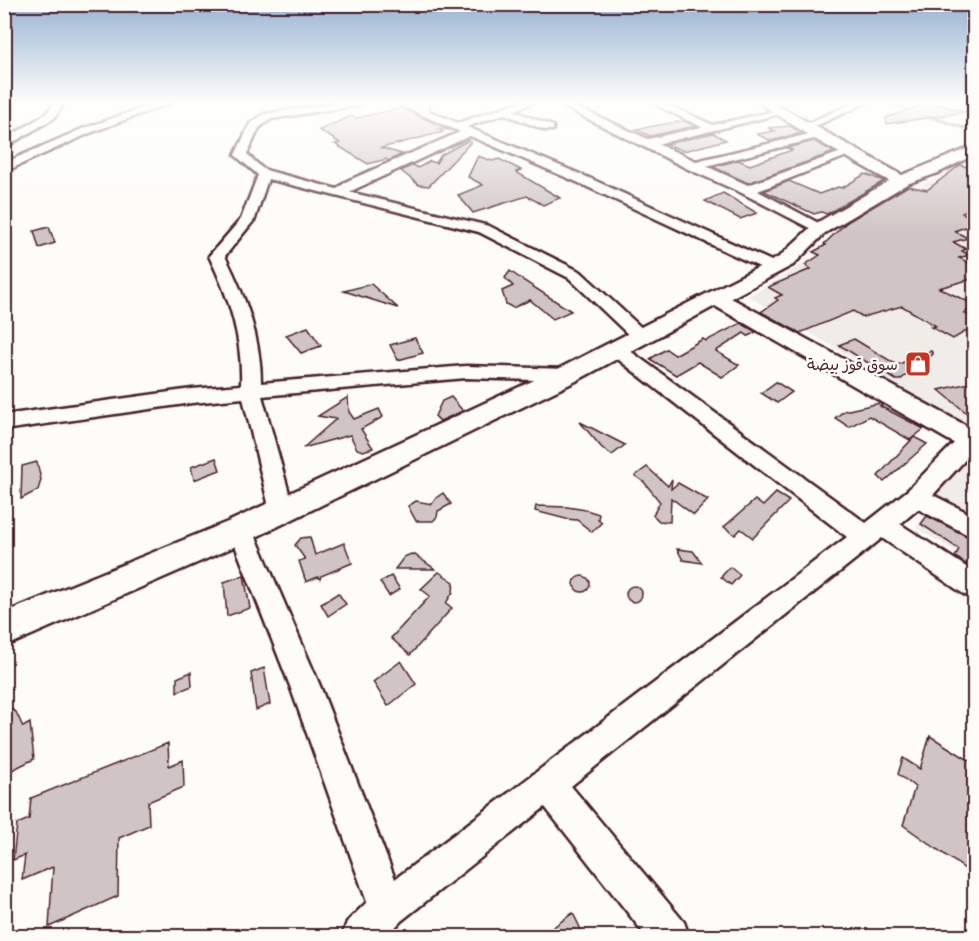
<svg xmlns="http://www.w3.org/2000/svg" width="979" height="941" font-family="Delius,'Playpen Sans Arabic',sans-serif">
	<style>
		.built { fill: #f0ece8 }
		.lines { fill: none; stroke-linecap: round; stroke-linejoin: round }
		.stream { stroke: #91777b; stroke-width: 3 }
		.building { fill: #d0c5c4; stroke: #4a1f2b; stroke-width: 1.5 }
		.minor-casing { stroke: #4a1f2b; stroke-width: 5 }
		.major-casing { stroke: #4a1f2b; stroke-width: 5 }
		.minor { fill: #fdfcf7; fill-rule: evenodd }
		.major { fill: #fdfcf7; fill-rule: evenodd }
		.labels { text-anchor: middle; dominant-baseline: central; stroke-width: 5; stroke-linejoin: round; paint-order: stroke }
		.poi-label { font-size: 16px; fill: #4a1f2b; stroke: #fdfcf7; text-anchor: end }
	</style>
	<rect width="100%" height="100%" fill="#fdfcf7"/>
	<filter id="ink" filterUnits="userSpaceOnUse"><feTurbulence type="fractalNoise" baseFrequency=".0167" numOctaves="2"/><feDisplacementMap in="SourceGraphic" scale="12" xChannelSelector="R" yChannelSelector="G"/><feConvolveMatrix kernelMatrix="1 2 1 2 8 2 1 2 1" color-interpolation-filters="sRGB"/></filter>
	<g filter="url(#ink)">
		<path class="built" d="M974,159V563L916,528L974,431L748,296L776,281L919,186Z"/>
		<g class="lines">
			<g class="stream">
				<path d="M883,102L913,111"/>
				<path d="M927,116L974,131"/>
			</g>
		</g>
		<g class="building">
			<path d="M930,102L966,112L887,124L886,118Z"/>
			<path d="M401,108L450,130L439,129L443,132L381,148L402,154L388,161L386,159L368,164L335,144L340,143L319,130L351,116L357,118Z"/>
			<path d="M683,121L695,126L650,136L636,129Z"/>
			<path d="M790,126L802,133L771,141L757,134L775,131L768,128Z"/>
			<path d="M713,133L726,140L684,151L666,144Z"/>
			<path d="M469,140L471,142L429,186L419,185L401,171L413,165L418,168L430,161L436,163L441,155Z"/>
			<path d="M814,141L834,152L748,183L713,167L738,160L750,165L792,150L787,148Z"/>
			<path d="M478,156L492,161L499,159L521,170L516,172L560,198L543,205L527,196L473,213L458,195L483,185L468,177Z"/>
			<path d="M960,165L975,169V201L968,204L972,206L962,213L975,218V224L954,231L968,238L953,242L966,249L962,251L969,255L959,258L975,266V278L939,288L975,305L964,313L975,318V326L953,339L931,327L936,326L902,306L863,317L853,311L800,333L761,312L778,300L775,298L782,295L768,287L811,269L805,265L820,255L813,252L826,245L824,244L847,222L908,186L927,190Z"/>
			<path d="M865,174L884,181L827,214L821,212L814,214L764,191L789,181L819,194L838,187L842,188Z"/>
			<path d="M723,193L757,213L740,219L705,201Z"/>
			<path d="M49,227L55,243L39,248L34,231Z"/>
			<path d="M510,271L524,281L571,311L553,319L530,300L513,308L506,304L502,291L513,286L505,278Z"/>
			<path d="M371,284L398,308L344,291Z"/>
			<path d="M741,323L756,332L748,336L744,333L716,351L739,365L722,377L698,362L676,375L650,359L666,349L675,355L703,339L706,341Z"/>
			<path d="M308,327L321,346L301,353L286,335Z"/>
			<path d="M415,338L423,353L398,360L390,345Z"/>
			<path d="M854,339L897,365L931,351L933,354L900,380H896L839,345Z"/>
			<path d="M776,382L792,392L777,403L761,393Z"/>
			<path d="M969,383L975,387V420L939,390Z"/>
			<path d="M348,397L349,412L354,419L379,409L383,417L361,429L373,448L363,451L357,449L350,435L303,448L336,419L318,416Z"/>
			<path d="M451,397L463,411L440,421L435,416L442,401Z"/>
			<path d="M880,403L882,405L880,406L924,429L910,440L869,416L849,427L835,418L844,411Z"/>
			<path d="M580,422L625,445L612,455L602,448Z"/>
			<path d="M914,437L927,444L884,482L878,476Z"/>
			<path d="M216,458L220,470L194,480L191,467Z"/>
			<path d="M37,462L41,480L38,490L21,499L22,466Z"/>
			<path d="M647,467L668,486L672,479L671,489L678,483L708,500L694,515L671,498L670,522L659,521L653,515L660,502L644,482L635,476Z"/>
			<path d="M443,493L451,504L438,511L437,517L433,521H416L408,506L416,501L432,504L436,498Z"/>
			<path d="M776,493L789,501L753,538L741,529L735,535L724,527L755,500L763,506Z"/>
			<path d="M536,506L567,507L586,510L599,514L598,519L602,522L592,532L577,520L566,519L535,511Z"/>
			<path d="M927,516L975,540V570L955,557L959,549L921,524Z"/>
			<path d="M310,537L315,555L344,543L352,563L321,576L320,579L318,577L306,582L299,561L305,559L295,545L301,538Z"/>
			<path d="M677,549L693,551L702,563L683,560Z"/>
			<path d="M411,554L415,555L435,569H395L404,557Z"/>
			<path d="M730,567L740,575L731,585L721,577Z"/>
			<path d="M439,572L454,582L453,592L446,603L452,608L410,655L391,638L430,596L421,589Z"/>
			<path d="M244,575L250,608L227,616L224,582Z"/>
			<circle cx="582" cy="584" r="8"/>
			<path d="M391,576L400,589L389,596L380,582Z"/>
			<circle cx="634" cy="594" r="8"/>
			<path d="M338,593L346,604L328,616L321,604Z"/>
			<path d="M401,661L416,684L388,706L373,682Z"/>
			<path d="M264,668L270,704L256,710L251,673Z"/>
			<path d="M191,672L192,686L177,692V678Z"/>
			<path d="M4,705L16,712L23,727L30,723L34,759L4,774Z"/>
			<path d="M930,736L975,764V876L903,825L915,787L898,774L903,758L920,769Z"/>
			<path d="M168,743L169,766L183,760L184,787L148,802L149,825L119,838L118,896L49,927L53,867L22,880L25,855L13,860L17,824L29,819L31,798Z"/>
			<path d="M573,913L584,936H541Z"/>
		</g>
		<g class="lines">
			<defs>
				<g id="minor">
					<path d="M55,102H65L54,118L4,148V140L46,114Z"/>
					<path d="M159,102H173L90,133L4,172V163L82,129Z"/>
					<path d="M343,102H365L360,105L271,119L259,128L247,154L262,168L269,171L337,189L347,181L460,132L393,102H406L417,106L418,102H428L429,111L458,123L519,102H533L514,111L553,126V130H545L504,114L467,127L587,177L780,265L782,268L774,273L768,271L579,183L470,136L349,192L489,226L581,272L646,332L649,336L646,340H634L569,278L479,232L268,179L255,219L225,256C245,296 261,337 261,383L466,366L567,369L574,370L577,375L574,380L567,381L466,378L262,396L294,511L290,518L282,521L274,518L270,511L243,398L192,403L4,430V415L192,389L241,385C243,339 229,297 209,256L241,219L258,175L235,155L250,124L264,114Z"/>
					<path d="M554,102H566L648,139L702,127L650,102H662L713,125L783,109L788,112L658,144L696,161L818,132L824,135L822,137L706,166L748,185L847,150H855L857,152L758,191L824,226L826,229L819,233L742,193L688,169Z"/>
					<path d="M855,102H868L809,129H801L800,127Z"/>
					<path d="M616,343L622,345L866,523L908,490L962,435L974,434V450L933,495L974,516V538L918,509L900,524L974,572V598L965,595L882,538L571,786L684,922L689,936H646L545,807L401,921L387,936H342L347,922L367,902L290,686L229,530L232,523L241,520L250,523L253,530L320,686L395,879L847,537L610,353L607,349L610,345Z"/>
				</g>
				<path id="major" d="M758,102H772L902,175L974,146V155L938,173L907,184L825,233L793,265L731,298L974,430V452L964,449L715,306L576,381L252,539L4,647V613L230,521L558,369L779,257L813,225L889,181L813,138Z"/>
			</defs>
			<use href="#minor" class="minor-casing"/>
			<use href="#major" class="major-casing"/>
			<use href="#minor" class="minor"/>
			<use href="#major" class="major"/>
		</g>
	</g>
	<linearGradient id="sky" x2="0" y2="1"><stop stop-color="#98b3d2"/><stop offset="0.44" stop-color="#fefefb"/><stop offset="1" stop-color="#fefefb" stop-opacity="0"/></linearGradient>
	<rect width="979" height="233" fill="url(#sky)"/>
	<defs>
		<symbol id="shop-square" viewBox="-11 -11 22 22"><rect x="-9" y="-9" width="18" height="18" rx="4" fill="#c8321e" stroke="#fdfcf7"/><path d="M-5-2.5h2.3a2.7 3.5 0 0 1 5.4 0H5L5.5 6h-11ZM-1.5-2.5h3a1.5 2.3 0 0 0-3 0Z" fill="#fff"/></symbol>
	</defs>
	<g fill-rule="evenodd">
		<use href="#shop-square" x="903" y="349" width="30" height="30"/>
	</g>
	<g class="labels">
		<g class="poi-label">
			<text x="898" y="364">سوق قوز بيضة</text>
		</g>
	</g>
	<rect width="979" height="941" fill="none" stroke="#fdfcf7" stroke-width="24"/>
	<rect x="12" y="12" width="955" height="917" fill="none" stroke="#4a1f2b" stroke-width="2" filter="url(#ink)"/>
</svg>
